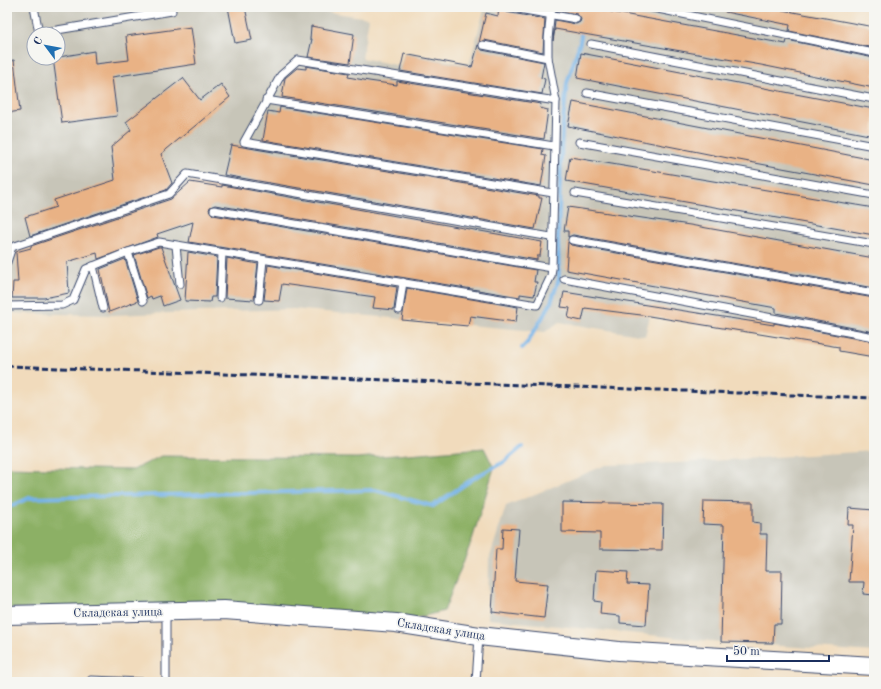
<svg xmlns="http://www.w3.org/2000/svg" width="881" height="689" font-family="'Old Standard TT',serif">
	<style>
		.industrial { fill: #c7c5b8; fill-rule: evenodd }
		.forest { fill: #8cb065; stroke: #547062 }
		.lines { fill: none; stroke-linecap: round; stroke-linejoin: round }
		.stream { stroke: #75b2e7; stroke-width: 4 }
		.building { fill: #e9b285 }
		.service-casing { stroke: #3b496c; stroke-width: 9 }
		.tertiary-casing { stroke: #3b496c; stroke-width: 20 }
		.service { stroke: #fff; stroke-width: 7 }
		.tertiary { stroke: #fff; stroke-width: 18 }
		.rail { stroke: #1b2f5e; stroke-width: 3; stroke-dasharray: 6 3; stroke-linecap: butt }
		.labels { text-anchor: middle; dominant-baseline: central; stroke-width: 3.5; stroke-linejoin: round; paint-order: stroke }
		.street-label { font-size: 12px; fill: #1b2f5e; stroke: #f6f6f2 }
	</style>
	<rect width="100%" height="100%" fill="#f6f6f2"/>
	<filter id="ink" filterUnits="userSpaceOnUse"><feTurbulence type="fractalNoise" baseFrequency=".025" numOctaves="2"/><feDisplacementMap in="SourceGraphic" scale="8" xChannelSelector="R" yChannelSelector="G"/><feConvolveMatrix kernelMatrix="1 2 1 2 8 2 1 2 1" color-interpolation-filters="sRGB"/></filter>
	<filter id="wash" filterUnits="userSpaceOnUse"><feTurbulence type="fractalNoise" baseFrequency=".012" numOctaves="4" result="noise"/><feDisplacementMap in="SourceGraphic" scale="16" xChannelSelector="R" yChannelSelector="G"/><feGaussianBlur stdDeviation="0.9" result="paint"/><feColorMatrix in="noise" values="0 0 0 0 0 0 0 0 0 0 0 0 0 0 0 0 0 1.4 0 .05"/><feComposite in="paint" operator="in"/></filter>
	<g filter="url(#wash)">
		<rect width="100%" height="100%" fill="#f1dbbc"/>
		<g class="industrial">
			<path d="M7,7H294L369,18L362,58L400,66L404,52L469,65L485,7H765L874,26V357L839,351V347L650,316L645,336L559,322L545,332L293,309L111,315L7,313ZM34,34H58V58H34Z"/>
			<path d="M874,451V652L721,642L488,619L489,560L506,506L606,465L679,463Z"/>
		</g>
		<path class="forest" d="M484,448L494,468L472,540L444,611L396,623L7,608V467L133,470L161,456L357,458Z"/>
		<g class="lines">
			<g class="stream">
				<path d="M522,348L527,343L550,305L559,279L558,236L562,131L567,83L580,42L582,29"/>
				<path d="M7,508L29,498L375,490L433,506L477,476L504,462L522,447"/>
			</g>
		</g>
		<g id="blocks">
			<g class="building">
				<path d="M228,7H245L252,40L235,43Z"/>
				<path d="M499,7H502L506,12L545,19L543,52L484,40L479,43L486,13L498,16Z"/>
				<path d="M556,7H585L786,44L787,40L874,58V88L761,65L555,29L553,41L555,20L576,24L580,22L581,19L577,14L556,10Z"/>
				<path d="M725,7H766L874,27V48L789,31L790,25L725,12Z"/>
				<path d="M311,26L354,34L350,63L308,57L312,39H310Z"/>
				<path d="M191,27L196,64L112,77L117,116L62,123L53,58L94,51L95,64L129,60L126,36Z"/>
				<path d="M478,45L482,50L544,62L541,78L545,79L542,94L400,71L404,54L472,67Z"/>
				<path d="M581,53L874,109V136L577,78Z"/>
				<path d="M14,60L20,111L7,113V61Z"/>
				<path d="M306,66L349,73L348,77L369,81L397,85V81L541,104L540,108L548,110L544,139L282,97L285,78L297,68L306,69Z"/>
				<path d="M183,78L200,100L221,84L230,97L161,154L172,183L166,190L30,236L25,217L56,207L54,200L115,180L111,147L131,130L126,122Z"/>
				<path d="M573,102L874,160V185L728,158L568,126Z"/>
				<path d="M280,107L543,149L542,155L546,156L541,186L263,140L268,111L279,113Z"/>
				<path d="M231,145L539,196V198H542L535,229L224,175Z"/>
				<path d="M570,157L874,208V235L566,181Z"/>
				<path d="M190,182L222,187V185L542,242L540,256H537V260L215,205L210,207L209,210L213,215L536,270L534,282H537L534,296L520,294V297L189,242L193,222L157,234L158,237L98,259L97,253L67,262L69,293L44,298H12L13,282H18L16,252L31,248V246L171,199Z"/>
				<path d="M568,207L690,225L874,258V288L573,235L568,237V231H564Z"/>
				<path d="M568,242L571,245L874,298V332L776,313V308L566,270Z"/>
				<path d="M159,247H161L180,300L163,306L160,296L152,299L151,296L147,298L134,255Z"/>
				<path d="M188,252L217,257L215,297H211L210,302L185,301Z"/>
				<path d="M227,258L258,264L254,300L225,298Z"/>
				<path d="M125,259L138,301L109,312L100,269Z"/>
				<path d="M268,265L397,287L394,310L373,308L375,297L282,284L279,301L264,300Z"/>
				<path d="M407,288L518,307L516,322L470,316L468,326L402,320Z"/>
				<path d="M564,292L774,325V323L874,342V357L839,351V347L649,316L585,308L582,321L568,318L570,308L561,307Z"/>
				<path d="M704,501L753,502V522L760,523V534H767L766,571H782L781,624H774L773,643L721,642L724,525L703,524Z"/>
				<path d="M562,502L663,504L662,550L600,549V533L562,532Z"/>
				<path d="M849,508L874,510V595L863,594L864,582H849L853,525H848Z"/>
				<path d="M503,528L519,529L515,581L548,584L544,618L492,612L496,549H502Z"/>
				<path d="M596,570L628,572L627,584L649,585L646,625L620,623V616L600,614L601,602L594,601Z"/>
			</g>
		</g>
	</g>
	<g filter="url(#ink)">
		<use href="#blocks" fill-opacity="0" stroke="#3b496c" stroke-width="1"/>
		<g class="lines">
			<defs>
				<g id="service">
					<path d="M34,7L39,33L172,11"/>
					<path d="M507,7L576,19"/>
					<path d="M648,7L874,53"/>
					<path d="M591,44L874,99"/>
					<path d="M483,45L548,58"/>
					<path d="M587,93L874,146"/>
					<path d="M266,100L554,146"/>
					<path d="M579,142L874,195"/>
					<path d="M553,193L244,142L281,75L298,60L556,101"/>
					<path d="M575,193L874,244"/>
					<path d="M214,210L552,268"/>
					<path d="M572,240L874,293"/>
					<path d="M176,246L180,284"/>
					<path d="M128,252L143,301"/>
					<path d="M7,262L12,247L169,194L187,174L551,237"/>
					<path d="M93,266L103,308"/>
					<path d="M564,279L874,337"/>
					<path d="M220,298L222,253"/>
					<path d="M259,300L263,260"/>
					<path d="M7,306L62,305L73,300L86,269L128,252L159,242L537,305L551,276L552,268L556,101L548,58V40L551,7"/>
					<path d="M399,310L403,282"/>
					<path d="M91,680L142,682"/>
					<path d="M166,682V612"/>
					<path d="M476,682L479,636"/>
				</g>
				<path id="tertiary" d="M7,615L224,610L396,623L479,636L619,651L874,666"/>
			</defs>
			<use href="#service" class="service-casing"/>
			<use href="#tertiary" class="tertiary-casing"/>
			<use href="#service" class="service"/>
			<use href="#tertiary" class="tertiary"/>
			<path class="rail" d="M7,366L874,398"/>
		</g>
	</g>
	<g class="labels">
		<g class="street-label">
			<text transform="translate(118 613) rotate(-1)">Складская улица</text>
			<text transform="translate(441 630) rotate(9)">Складская улица</text>
		</g>
	</g>
	<rect width="881" height="689" fill="none" stroke="#f6f6f2" stroke-width="24"/>
	<g transform="translate(46 46) rotate(302)"><circle r="19" fill="#f6f6f2" stroke="#9ea6b7"/>
	<path d="M0-3L7 15L0 10L-7 15Z" fill="#1f6fb2"/>
	<text y="-6" font-size="11" font-weight="bold" text-anchor="middle" fill="#1b2f5e">С</text>
	</g>
	<path d="M727 655v6h102v-6" fill="none" stroke="#1b2f5e" stroke-width="2"/>
	<text x="733" y="655" font-size="12" fill="#1b2f5e" stroke="#f6f6f2" stroke-width="3" paint-order="stroke">50 m</text>
</svg>
